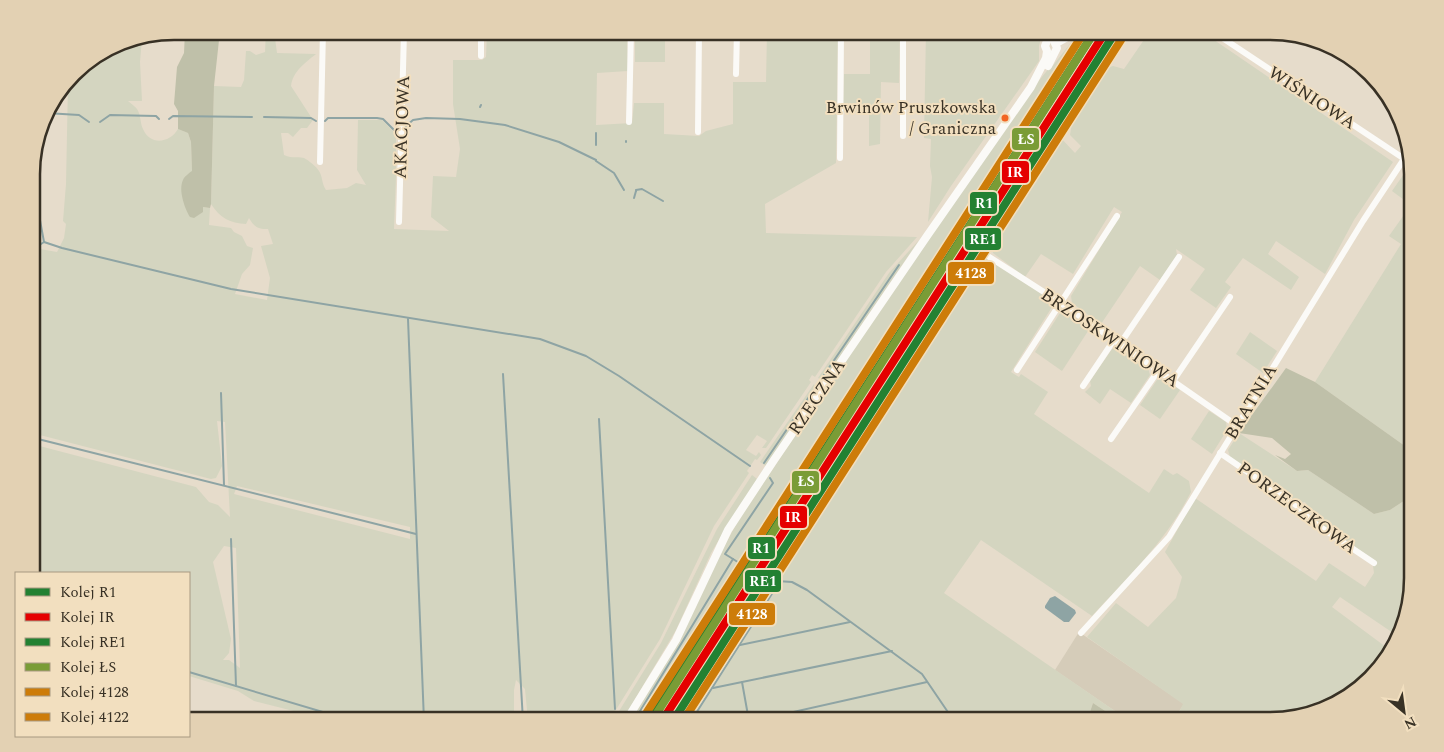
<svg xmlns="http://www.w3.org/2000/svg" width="1444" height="752" font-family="Spectral,serif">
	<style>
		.industrial { fill: #d5ccb9 }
		.built { fill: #eadabd }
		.green { fill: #d4d5c0; fill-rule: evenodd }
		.forest { fill: #bfc0a9 }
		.water { fill: #8ea4a4 }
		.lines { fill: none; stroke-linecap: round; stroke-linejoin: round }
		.stream { stroke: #8ea4a4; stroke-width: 2 }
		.minor { stroke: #fbfaf7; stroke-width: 6 }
		.tertiary { stroke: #fbfaf7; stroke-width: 8 }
		.rail-1-casing { stroke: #f2dfbf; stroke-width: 11 }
		.rail-2-casing { stroke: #f2dfbf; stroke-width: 11 }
		.rail-3-casing { stroke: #f2dfbf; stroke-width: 11 }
		.rail-4-casing { stroke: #f2dfbf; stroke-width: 11 }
		.rail-5-casing { stroke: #f2dfbf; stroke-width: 11 }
		.rail-6-casing { stroke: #f2dfbf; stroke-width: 11 }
		.rail-1 { stroke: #238132; stroke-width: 8 }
		.rail-2 { stroke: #e50000; stroke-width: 8 }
		.rail-3 { stroke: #238132; stroke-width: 8 }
		.rail-4 { stroke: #7a9c36; stroke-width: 8 }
		.rail-5 { stroke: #cd7c09; stroke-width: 8 }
		.rail-6 { stroke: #cd7c09; stroke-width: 8 }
		.bus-dot { fill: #f26522; stroke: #f2dfbf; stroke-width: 2 }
		.labels { text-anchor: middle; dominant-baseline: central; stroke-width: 4; stroke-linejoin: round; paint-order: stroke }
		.bus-label { font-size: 17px; fill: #383125; stroke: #f2dfbf; text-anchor: end }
		.street-label { font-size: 18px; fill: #383125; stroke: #f2dfbf }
		.rim { fill: none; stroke: #383125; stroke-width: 2.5 }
		.line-badge { stroke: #f2dfbf; stroke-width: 2 }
		.badge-label { font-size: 14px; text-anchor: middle; font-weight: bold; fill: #fff }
	</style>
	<rect width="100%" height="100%" fill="#e6dccb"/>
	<path class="industrial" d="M1079,632L1184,704L1173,720H1128L1055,670Z"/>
	<path class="built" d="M1091,31H1116L776,557L672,721H646Z"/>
	<g class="green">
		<path d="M266,31H274L277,53L316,54C305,63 293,71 291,86L313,120L307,128H301L293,137L288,133H281L284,155C293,159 298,156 304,158C308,160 317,167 319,171C323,177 321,182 326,190L347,188L356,183L366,185L357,170L358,120H382L396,134V176L394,229L449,231L431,217L433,176L456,177L460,149L453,104V60H482L486,57L487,31H627L628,71L597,73L596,125L632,123L634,103H664V134L699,136L706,131L733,124V82H766L767,31H838L836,163L765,204L766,233L917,237L886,272L815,377L812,375L809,380L811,382L766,448H762L767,441L757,435L746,450L756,456L759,452L761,455L757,460L755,459L747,471L749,473L714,526L660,639L609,721H528L525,689L516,680L514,690V721H333L254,701L238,691L189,676V573H32V444L196,487L209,502L218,505L230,517L225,422L217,421L222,466L216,478L211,479L32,433V237L40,249L57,252L64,238L66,224L63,221L66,184L68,83L80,67L120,42L142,38L140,62L142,101H128C131,104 135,106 137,109C141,115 140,123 143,129C150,146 170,143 178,129L188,133L191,142L192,171L203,207L210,208L209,225L231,228L234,232L242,236L247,246L253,248L250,265L242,274L235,294L267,300L270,278L261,246L273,244L268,229C258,229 254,227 249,218L246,224C230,223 220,218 211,204L214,86L241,87L244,80L246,51H250L256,55L265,52ZM237,486L410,527V539L234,494ZM224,546L236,548L240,668L229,660H223L229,653L231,639L213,562Z"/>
		<rect x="635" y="31" width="30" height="31"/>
		<path d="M870,31H900L899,83L881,82L880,144L869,146V112H843L844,74H870Z"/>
		<path d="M926,31H933L935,37L943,34L944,31H1043L1039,46V61L951,186L928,222L932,177L930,166L931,139L924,138Z"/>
		<path d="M1080,31H1091L646,721H630L739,519L923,246L1033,88L1050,67L1051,68Z"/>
		<path d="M1123,31H1139L1130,41H1127L1124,38Z"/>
		<path d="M1150,31H1201L1393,162L1354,220L1325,274L1276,241L1268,254L1299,277L1291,290L1243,258L1225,282L1231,287L1216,308L1190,290L1205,269L1176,249L1177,255L1160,280L1140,266L1101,324L1072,303L1071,296L1122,212L1114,207L1073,274L1041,254L1025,277L993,253L991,243L1059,136L1075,153L1081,146L1070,135L1073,115L1110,67L1113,66L1124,69Z"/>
		<path d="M1117,38C1117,62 1086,91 1071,109Z"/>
		<path d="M1406,171L1412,175V451L1315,382L1401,244L1389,236L1411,205L1392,191Z"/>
		<path d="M919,240L826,377L820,379L818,378L889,273Z"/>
		<path d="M974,250L1051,300L1052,307L1011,372L1019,377L1021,374L1048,392L1034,414L1149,493L1164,469L1173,475L1177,473L1189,481L1191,492C1167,540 1128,577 1092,616L981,540L944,593L1128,720H1119L1093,703L1090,712L1104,721H672Z"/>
		<path d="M1066,311L1090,328L1062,371L1035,352L1060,313Z"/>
		<path d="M1250,332L1277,351L1263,373L1236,354Z"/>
		<path d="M1118,347L1148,368L1150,375L1131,403L1110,389L1100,404L1085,392L1091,386L1090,381L1112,349Z"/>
		<path d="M1164,379L1180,390L1160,419L1140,405L1157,380Z"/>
		<path d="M814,384L817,391L766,466L760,462Z"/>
		<path d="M1209,411L1226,422L1227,430L1212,454L1191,439Z"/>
		<path d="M1239,433L1297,471L1308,470L1374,514L1390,510L1413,495V578L1399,637L1340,597L1332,607L1390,650L1349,697L1279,720H1245L1234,714L1228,720H1175L1183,704L1087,637L1116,603L1148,627L1176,598L1182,577L1165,552L1195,498L1316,581L1329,563L1365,587L1374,573L1373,566L1376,561L1312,518L1311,512L1305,502L1298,503L1230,457L1228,450Z"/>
		<path d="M752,475L757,479L726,528L711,553L676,630L622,721H613L661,643L717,529Z"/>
	</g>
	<g class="forest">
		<path d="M185,31H220L214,86L211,204L210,208L203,207V212L194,218L190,217C185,209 178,190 183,180C184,177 189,173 192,171L191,142L188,133L178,129V111L174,104L177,67L184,53Z"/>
		<path d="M1286,368L1315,382L1412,451L1413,495L1390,510L1374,514L1308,470L1297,471L1275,455L1285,459L1291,454L1272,438L1239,433Z"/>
		<path d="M1093,703L1119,720L1104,721L1090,712Z"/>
	</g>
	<path class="water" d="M1055,596L1075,610L1076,613L1069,622H1064L1045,608V606L1050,598Z"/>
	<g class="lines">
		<g class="stream">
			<path d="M480,107L481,105"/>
			<path d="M46,113L79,115L89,122"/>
			<path d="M264,117L311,118L316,121"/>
			<path d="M169,119L173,116L252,117"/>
			<path d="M325,121L328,118H377L383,119L394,130"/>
			<path d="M100,122L110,115L156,116L159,119"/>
			<path d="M406,126L413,120L426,118L460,119L505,125L559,142L596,160"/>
			<path d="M626,142V141"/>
			<path d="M596,145V133"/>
			<path d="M596,161L614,173L624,190"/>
			<path d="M32,177L44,242L62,248L231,289L540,339L586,356L619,376L750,466"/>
			<path d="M636,190L642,189L663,201"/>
			<path d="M634,198L636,191"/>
			<path d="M32,250L44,242"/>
			<path d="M408,319L424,721"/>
			<path d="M503,374L523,721"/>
			<path d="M824,375L899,265"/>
			<path d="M221,393L224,485"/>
			<path d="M599,419L615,709"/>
			<path d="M34,438L416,534"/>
			<path d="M764,463L813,391"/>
			<path d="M231,539L236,686"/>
			<path d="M733,559L744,566"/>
			<path d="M764,579L769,582"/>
			<path d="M777,581L792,582L807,590L922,674L954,721"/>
			<path d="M740,645L850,622"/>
			<path d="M189,672L353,721"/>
			<path d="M742,682L749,721"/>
			<path d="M713,688L892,651"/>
			<path d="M634,721L733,559L725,554L773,483L770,478"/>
			<path d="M691,721L780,581"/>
			<path d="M753,721L927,682"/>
		</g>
		<g class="minor">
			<path d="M481,31V56"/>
			<path d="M903,31V136"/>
			<path d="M1212,31L1412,164"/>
			<path d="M1057,44L1066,39L1071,31"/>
			<path d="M736,74L737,31"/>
			<path d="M629,122L631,31"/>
			<path d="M698,132L699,31"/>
			<path d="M840,158L841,31"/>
			<path d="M320,162L323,31"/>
			<path d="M399,222L404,31"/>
			<path d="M983,253L1061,303L1236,425"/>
			<path d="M1120,344L1179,257"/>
			<path d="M1017,370L1117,216"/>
			<path d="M1173,381L1230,297"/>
			<path d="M1083,386L1114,340"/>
			<path d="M1111,439L1158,371"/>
			<path d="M1220,453L1296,505L1310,520L1374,563"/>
			<path d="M1081,633L1169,537L1363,221L1404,159"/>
		</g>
		<g class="tertiary">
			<path d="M1048,66L1057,48L1054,41L1053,31"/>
			<path d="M626,721L676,640L728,530L774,460L927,236L1031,87L1046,58L1047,51L1045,46L1047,41L1048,31"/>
		</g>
		<defs>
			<path id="rail-1" d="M650,721L1095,31"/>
			<path id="rail-2" d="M662,721L1106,31"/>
			<path id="rail-3" d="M673,721L1113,36"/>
			<path id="rail-4" d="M655,716L1095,31"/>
			<path id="rail-5" d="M683,721L1121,40"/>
			<path id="rail-6" d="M647,712L1085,31"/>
		</defs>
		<use href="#rail-1" class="rail-1-casing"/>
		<use href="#rail-2" class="rail-2-casing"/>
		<use href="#rail-3" class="rail-3-casing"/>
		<use href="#rail-4" class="rail-4-casing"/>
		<use href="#rail-5" class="rail-5-casing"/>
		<use href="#rail-6" class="rail-6-casing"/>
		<use href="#rail-1" class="rail-1"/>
		<use href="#rail-2" class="rail-2"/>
		<use href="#rail-3" class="rail-3"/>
		<use href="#rail-4" class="rail-4"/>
		<use href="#rail-5" class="rail-5"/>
		<use href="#rail-6" class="rail-6"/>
	</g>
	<circle class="bus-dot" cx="1005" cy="118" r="4.5"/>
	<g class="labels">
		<g class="bus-label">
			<text x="996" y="108">Brwinów Pruszkowska<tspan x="996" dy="21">/ Graniczna</tspan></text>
		</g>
		<g class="street-label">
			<text transform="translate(1312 98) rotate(33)">WIŚNIOWA</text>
			<text transform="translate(402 127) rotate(-88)">AKACJOWA</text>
			<text transform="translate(1110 338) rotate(34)">BRZOSKWINIOWA</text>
			<text transform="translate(817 397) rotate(-56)">RZECZNA</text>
			<text transform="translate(1251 402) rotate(-59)">BRATNIA</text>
			<text transform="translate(1297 508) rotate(36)">PORZECZKOWA</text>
		</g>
	</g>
	<path d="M0 0H1444V752H0ZM174 40H1270A134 134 0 0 1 1404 174V578A134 134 0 0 1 1270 712H174A134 134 0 0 1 40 578V174A134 134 0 0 1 174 40Z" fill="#e3d1b3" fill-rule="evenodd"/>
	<path class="rim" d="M174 40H1270A134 134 0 0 1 1404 174V578A134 134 0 0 1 1270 712H174A134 134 0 0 1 40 578V174A134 134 0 0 1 174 40Z"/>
	<g class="line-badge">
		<rect x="1011" y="127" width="29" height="24" rx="5" fill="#7a9c36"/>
		<rect x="1001" y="160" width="29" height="24" rx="5" fill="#e50000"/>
		<rect x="969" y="191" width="29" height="24" rx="5" fill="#238132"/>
		<rect x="964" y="227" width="38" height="24" rx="5" fill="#238132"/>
		<rect x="947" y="261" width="48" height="24" rx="5" fill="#cd7c09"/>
		<rect x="791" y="470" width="29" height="24" rx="5" fill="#7a9c36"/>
		<rect x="779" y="505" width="29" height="24" rx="5" fill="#e50000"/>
		<rect x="747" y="536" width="29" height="24" rx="5" fill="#238132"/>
		<rect x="744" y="569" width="38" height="24" rx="5" fill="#238132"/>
		<rect x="728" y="602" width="48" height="24" rx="5" fill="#cd7c09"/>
	</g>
	<g class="badge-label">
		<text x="1026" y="144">ŁS</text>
		<text x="1015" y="177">IR</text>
		<text x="984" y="208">R1</text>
		<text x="983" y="244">RE1</text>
		<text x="971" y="278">4128</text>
		<text x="806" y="486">ŁS</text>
		<text x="793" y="522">IR</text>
		<text x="761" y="553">R1</text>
		<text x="763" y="586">RE1</text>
		<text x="752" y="619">4128</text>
	</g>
	<rect x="15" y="572" width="175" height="165" fill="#f2dfbf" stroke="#a89981"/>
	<rect x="25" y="588" width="25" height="8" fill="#238132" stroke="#a89981"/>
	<text x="60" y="597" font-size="15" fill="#383125">Kolej R1</text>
	<rect x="25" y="613" width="25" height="8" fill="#e50000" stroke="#a89981"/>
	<text x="60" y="622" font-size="15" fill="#383125">Kolej IR</text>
	<rect x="25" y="638" width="25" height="8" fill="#238132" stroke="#a89981"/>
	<text x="60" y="647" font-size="15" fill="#383125">Kolej RE1</text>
	<rect x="25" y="663" width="25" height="8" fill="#7a9c36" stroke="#a89981"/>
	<text x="60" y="672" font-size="15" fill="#383125">Kolej ŁS</text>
	<rect x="25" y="688" width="25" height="8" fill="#cd7c09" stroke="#a89981"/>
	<text x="60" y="697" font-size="15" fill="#383125">Kolej 4128</text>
	<rect x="25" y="713" width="25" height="8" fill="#cd7c09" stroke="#a89981"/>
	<text x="60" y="722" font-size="15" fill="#383125">Kolej 4122</text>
	<g transform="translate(1404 712) rotate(151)" stroke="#f2dfbf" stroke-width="4" paint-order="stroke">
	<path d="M0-4L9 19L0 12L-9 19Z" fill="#383125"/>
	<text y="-8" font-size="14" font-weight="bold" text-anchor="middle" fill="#383125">N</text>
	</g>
</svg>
